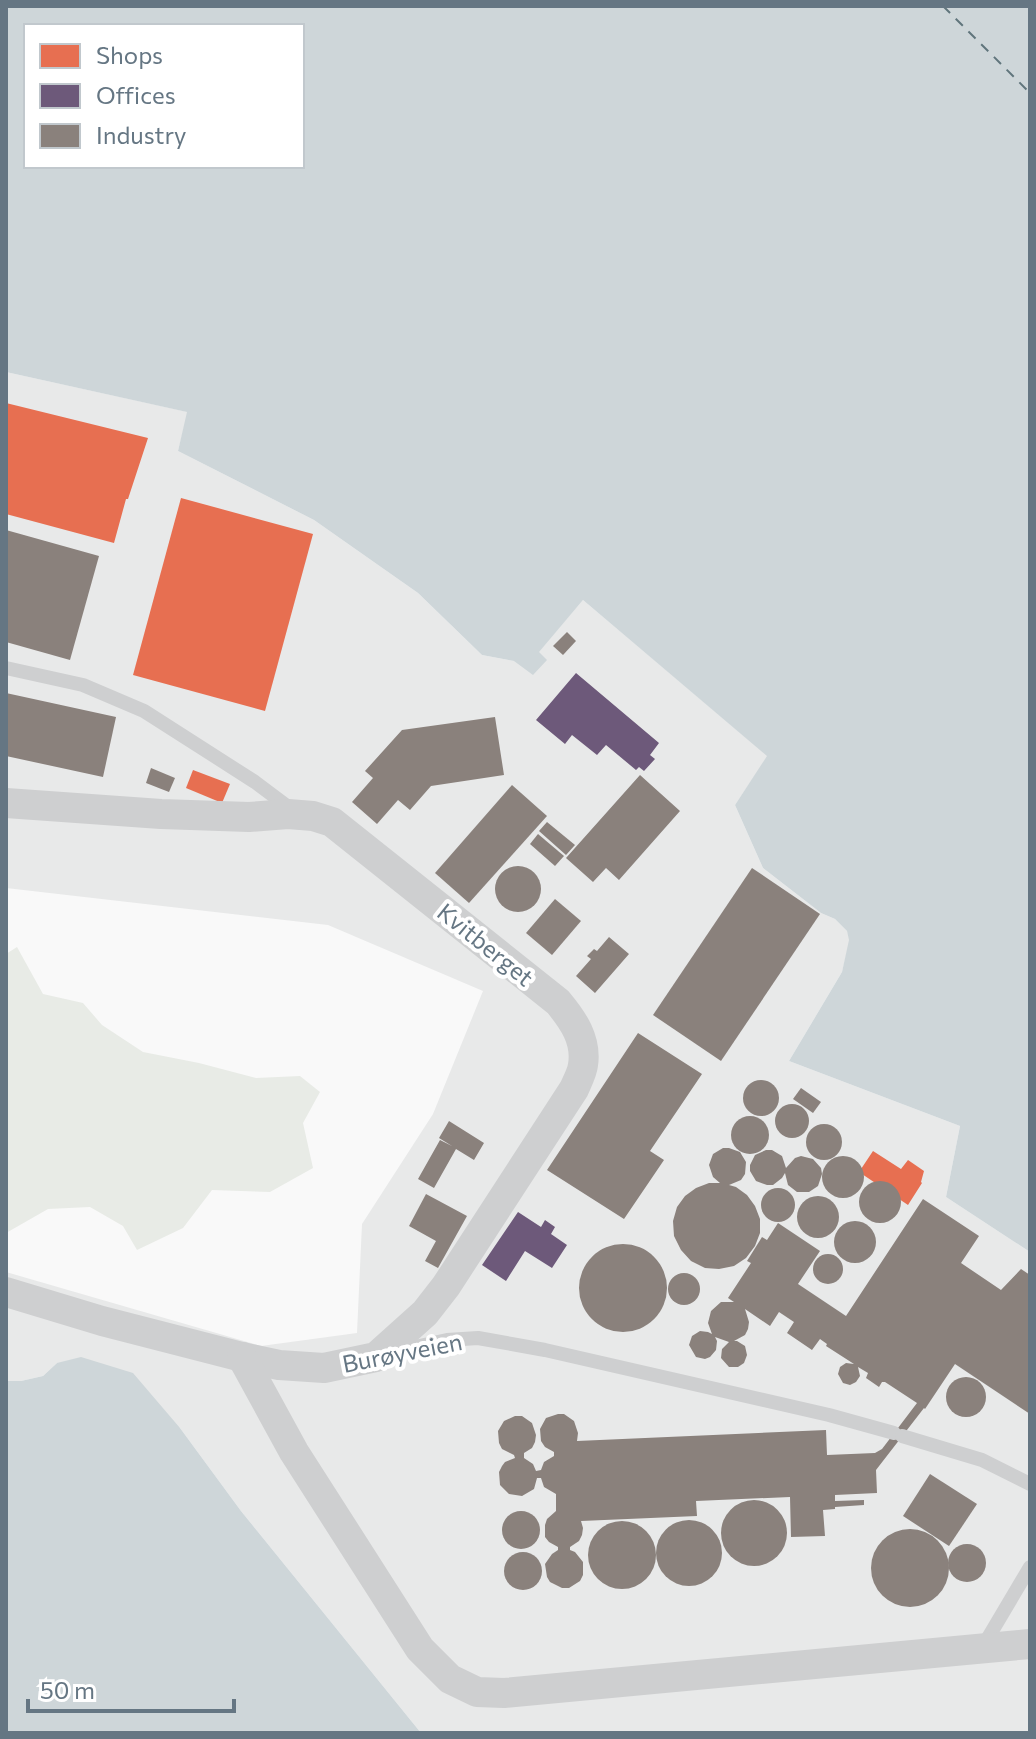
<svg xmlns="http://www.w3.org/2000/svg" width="1036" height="1739" font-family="Commissioner,sans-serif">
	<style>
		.built { fill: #e8e9e9 }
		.green { fill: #e8ebe6 }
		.water { fill: #ced6d9; fill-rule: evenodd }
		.shops { fill: #e76f51 }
		.offices { fill: #6d597a }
		.industry { fill: #8a817c }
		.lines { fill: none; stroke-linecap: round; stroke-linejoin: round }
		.ferry { stroke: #60757c; stroke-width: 2; stroke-dasharray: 10 8; stroke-linecap: butt }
		.lane { stroke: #cecfd0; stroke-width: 14 }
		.street { stroke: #cecfd0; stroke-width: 30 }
		.labels { text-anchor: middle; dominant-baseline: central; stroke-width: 8; stroke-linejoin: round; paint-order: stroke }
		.street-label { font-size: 24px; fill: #657683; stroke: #fff }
	</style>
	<rect width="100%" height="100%" fill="#f9f9f9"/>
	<path class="built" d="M6,372L188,412L178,451L314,520L418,593L482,655L514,661L538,652L583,600L768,756L735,805L763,868L821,913L835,919L847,931L850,940L842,972L789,1061L960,1126L946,1197L1030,1252V1733H421L241,1511L180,1428L57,1363L43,1376L21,1381H6V1272L261,1346L357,1333L362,1224L433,1114L483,991L328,925L6,888Z"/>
	<path class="green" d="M17,947L43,994L83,1003L102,1025L143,1052L199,1063L256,1078L300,1076L320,1092L303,1123L313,1168L270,1192L212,1190L183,1228L137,1250L123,1226L90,1207L48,1209L6,1233V954Z"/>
	<g class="water">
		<path d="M6,6H1030V1252L946,1197L960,1126L789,1061L842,972L849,940L847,931L835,919L821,913L763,868L735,805L767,756L583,600L539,652L547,660L533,675L514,661L482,655L418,593L314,520L178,451L187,412L6,372ZM26,26H302V166H26Z"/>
		<path d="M81,1357L133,1373L180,1428L241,1511L421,1733H6V1381H21L43,1376L57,1363Z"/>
	</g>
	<g class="shops">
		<path d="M6,403L148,438L128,499H126L114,543L6,514Z"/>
		<path d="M181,498L313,534L265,711L133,675Z"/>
		<path d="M193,770L230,784L222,803L186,788Z"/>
		<path d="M873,1151L901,1169L908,1160L924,1171L921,1182L922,1183L908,1205L859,1172Z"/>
	</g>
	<g class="offices">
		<path d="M576,673L659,743L650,755L655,759L644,771L639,767L636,770L606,745L597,755L572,735L565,744L536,720Z"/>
		<path d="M518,1212L541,1227L545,1220L555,1227L551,1234L567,1245L552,1268L525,1251L506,1281L482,1265Z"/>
	</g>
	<g class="industry">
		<path d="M6,530L99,556L70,660L6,642Z"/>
		<path d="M567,632L576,641L563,655L553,646Z"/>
		<path d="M6,693L116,717L103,777L6,756Z"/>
		<path d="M495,717L504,775L431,786L410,810L398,800L377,824L352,802L373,778L365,771L402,730Z"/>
		<path d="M151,768L175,778L169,792L146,783Z"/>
		<path d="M640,775L680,811L619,880L606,868L593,882L566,858Z"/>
		<path d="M512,785L547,816L469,903L435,873Z"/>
		<path d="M547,822L575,845L566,855L539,831Z"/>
		<path d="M538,834L564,856L555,866L530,844Z"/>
		<circle cx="518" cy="889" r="23"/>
		<path d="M752,868L820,914L721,1061L653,1015Z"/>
		<path d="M555,899L581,921L552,955L526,933Z"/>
		<path d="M609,937L629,954L595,993L576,976L591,959L587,956L594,949L597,951Z"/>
		<path d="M638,1033L702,1074L650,1151L664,1160L624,1219L547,1170Z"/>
		<circle cx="761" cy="1098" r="18"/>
		<path d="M801,1088L821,1102L813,1113L793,1099Z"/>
		<circle cx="792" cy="1121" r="17"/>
		<circle cx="750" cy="1135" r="19"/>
		<path d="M449,1121L484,1143L474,1160L456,1149L434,1188L418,1179L440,1140L452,1146L439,1138Z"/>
		<circle cx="824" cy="1142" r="18"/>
		<path d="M723,1148H729L740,1152L746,1162L745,1174L741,1180L729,1185L736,1187L747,1195L755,1206L760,1219V1233L755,1246L746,1258L734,1266L719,1269L705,1268L691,1261L681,1250L674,1236L673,1221L677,1207L685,1196L696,1188L709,1183H720L713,1177L709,1165L713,1154Z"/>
		<path d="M766,1150H772L782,1156L786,1168L795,1158L801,1156L813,1159L821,1168L822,1174L818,1186L809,1192H797L788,1185L785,1173L782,1178L773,1185H767L756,1181L750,1171V1165L755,1155Z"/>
		<circle cx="843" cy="1177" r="21"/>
		<circle cx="880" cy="1202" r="21"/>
		<circle cx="778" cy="1205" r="17"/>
		<path d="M426,1194L467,1216L438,1268L425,1261L436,1241L409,1226Z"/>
		<circle cx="818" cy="1217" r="21"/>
		<path d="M923,1199L979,1236L961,1263L1001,1290L1021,1269L1030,1275V1414L955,1364L925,1409L924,1408L876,1470L877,1493L835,1495V1501L864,1500V1505L835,1507V1509L823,1510L825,1536L791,1537L790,1497L696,1501L697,1516L581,1521L583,1528L582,1535L579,1541L570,1547V1550L575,1552L583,1562V1575L580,1581L569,1588H562L550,1582L547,1577L545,1564L552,1554L558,1550V1547L549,1542L545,1537V1525L547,1519L556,1511V1494L544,1487L541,1478H537L534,1489L522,1496L509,1494L500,1485L499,1472L502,1466L505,1462L515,1458L514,1455L502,1449L499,1443L498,1431L504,1421L515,1416H522L532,1423L536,1435L535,1442L532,1448L524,1453V1458L533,1464L536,1471L541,1470L544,1462L554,1456V1452L545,1447L541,1441L540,1429L546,1418L558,1414H564L574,1421L578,1433L577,1441L826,1430L827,1455L875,1453L882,1449L917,1403L885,1382H882L879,1387L866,1378L868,1373L858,1367L860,1376L856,1382L850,1385L843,1383L838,1374L840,1367L846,1363L854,1364L826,1346L827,1344L820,1339L812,1350L787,1333L794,1322L779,1312L770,1326L745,1309L749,1322L748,1329L745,1335L734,1341H737L745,1346L747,1355L744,1363L738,1367H729L721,1358L722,1349L729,1342L715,1337L717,1341L716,1350L710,1357L705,1359L696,1357L689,1345L692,1336L700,1331L708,1332L712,1334L708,1323L711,1311L721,1302H734L728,1298L751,1263L747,1261L762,1237L767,1240L778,1223L820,1251L798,1284L846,1316Z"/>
		<circle cx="855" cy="1242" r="21"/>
		<circle cx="623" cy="1288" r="44"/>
		<circle cx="828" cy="1269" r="15"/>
		<circle cx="684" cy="1289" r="16"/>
		<circle cx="966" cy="1397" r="20"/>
		<path d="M930,1474L977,1504L949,1546L903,1516Z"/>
		<circle cx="754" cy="1533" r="33"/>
		<circle cx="521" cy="1530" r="19"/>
		<circle cx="689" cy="1553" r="33"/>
		<circle cx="622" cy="1555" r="34"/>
		<circle cx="910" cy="1568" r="39"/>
		<circle cx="967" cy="1563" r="19"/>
		<circle cx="523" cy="1571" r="19"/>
	</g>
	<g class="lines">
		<path class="ferry" d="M943,6L1030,93"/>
		<g class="lane">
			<path d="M6,668L83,685L144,711L255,782L291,809"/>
			<path d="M392,1352L447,1340L478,1338L545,1350L829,1415L894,1433"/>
			<path d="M902,1436L982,1460L1030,1484"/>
			<path d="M982,1648L1030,1567"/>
		</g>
		<g class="street">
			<path d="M6,803L161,814L249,817L288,814L313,816L332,822L558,1002C573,1020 587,1040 583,1065C582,1073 577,1082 574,1089L446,1286L425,1313L376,1357L324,1368L279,1365L242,1357L102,1321L6,1292"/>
			<path d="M242,1357L294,1452L420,1649L450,1679L477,1692L504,1693L1030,1644"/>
		</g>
	</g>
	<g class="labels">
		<g class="street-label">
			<text transform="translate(486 944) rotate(39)">Kvitberget</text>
			<text transform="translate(402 1352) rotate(-11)">Burøyveien</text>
		</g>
	</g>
	<rect width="1036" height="1739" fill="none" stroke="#657683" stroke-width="16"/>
	<rect x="24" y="24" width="280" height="144" fill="#ffffff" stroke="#c1c8cd" stroke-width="2"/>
	<rect x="40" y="44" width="40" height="24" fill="#e76f51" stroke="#c1c8cd" stroke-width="2"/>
	<text x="96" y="64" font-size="24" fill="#657683">Shops</text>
	<rect x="40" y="84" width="40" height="24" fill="#6d597a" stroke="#c1c8cd" stroke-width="2"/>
	<text x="96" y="104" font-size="24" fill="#657683">Offices</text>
	<rect x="40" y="124" width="40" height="24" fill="#8a817c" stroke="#c1c8cd" stroke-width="2"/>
	<text x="96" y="144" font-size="24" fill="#657683">Industry</text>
	<path d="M28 1699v12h206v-12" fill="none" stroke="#657683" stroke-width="4"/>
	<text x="40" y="1699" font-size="24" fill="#657683" stroke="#ffffff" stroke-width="6" paint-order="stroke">50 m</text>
</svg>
